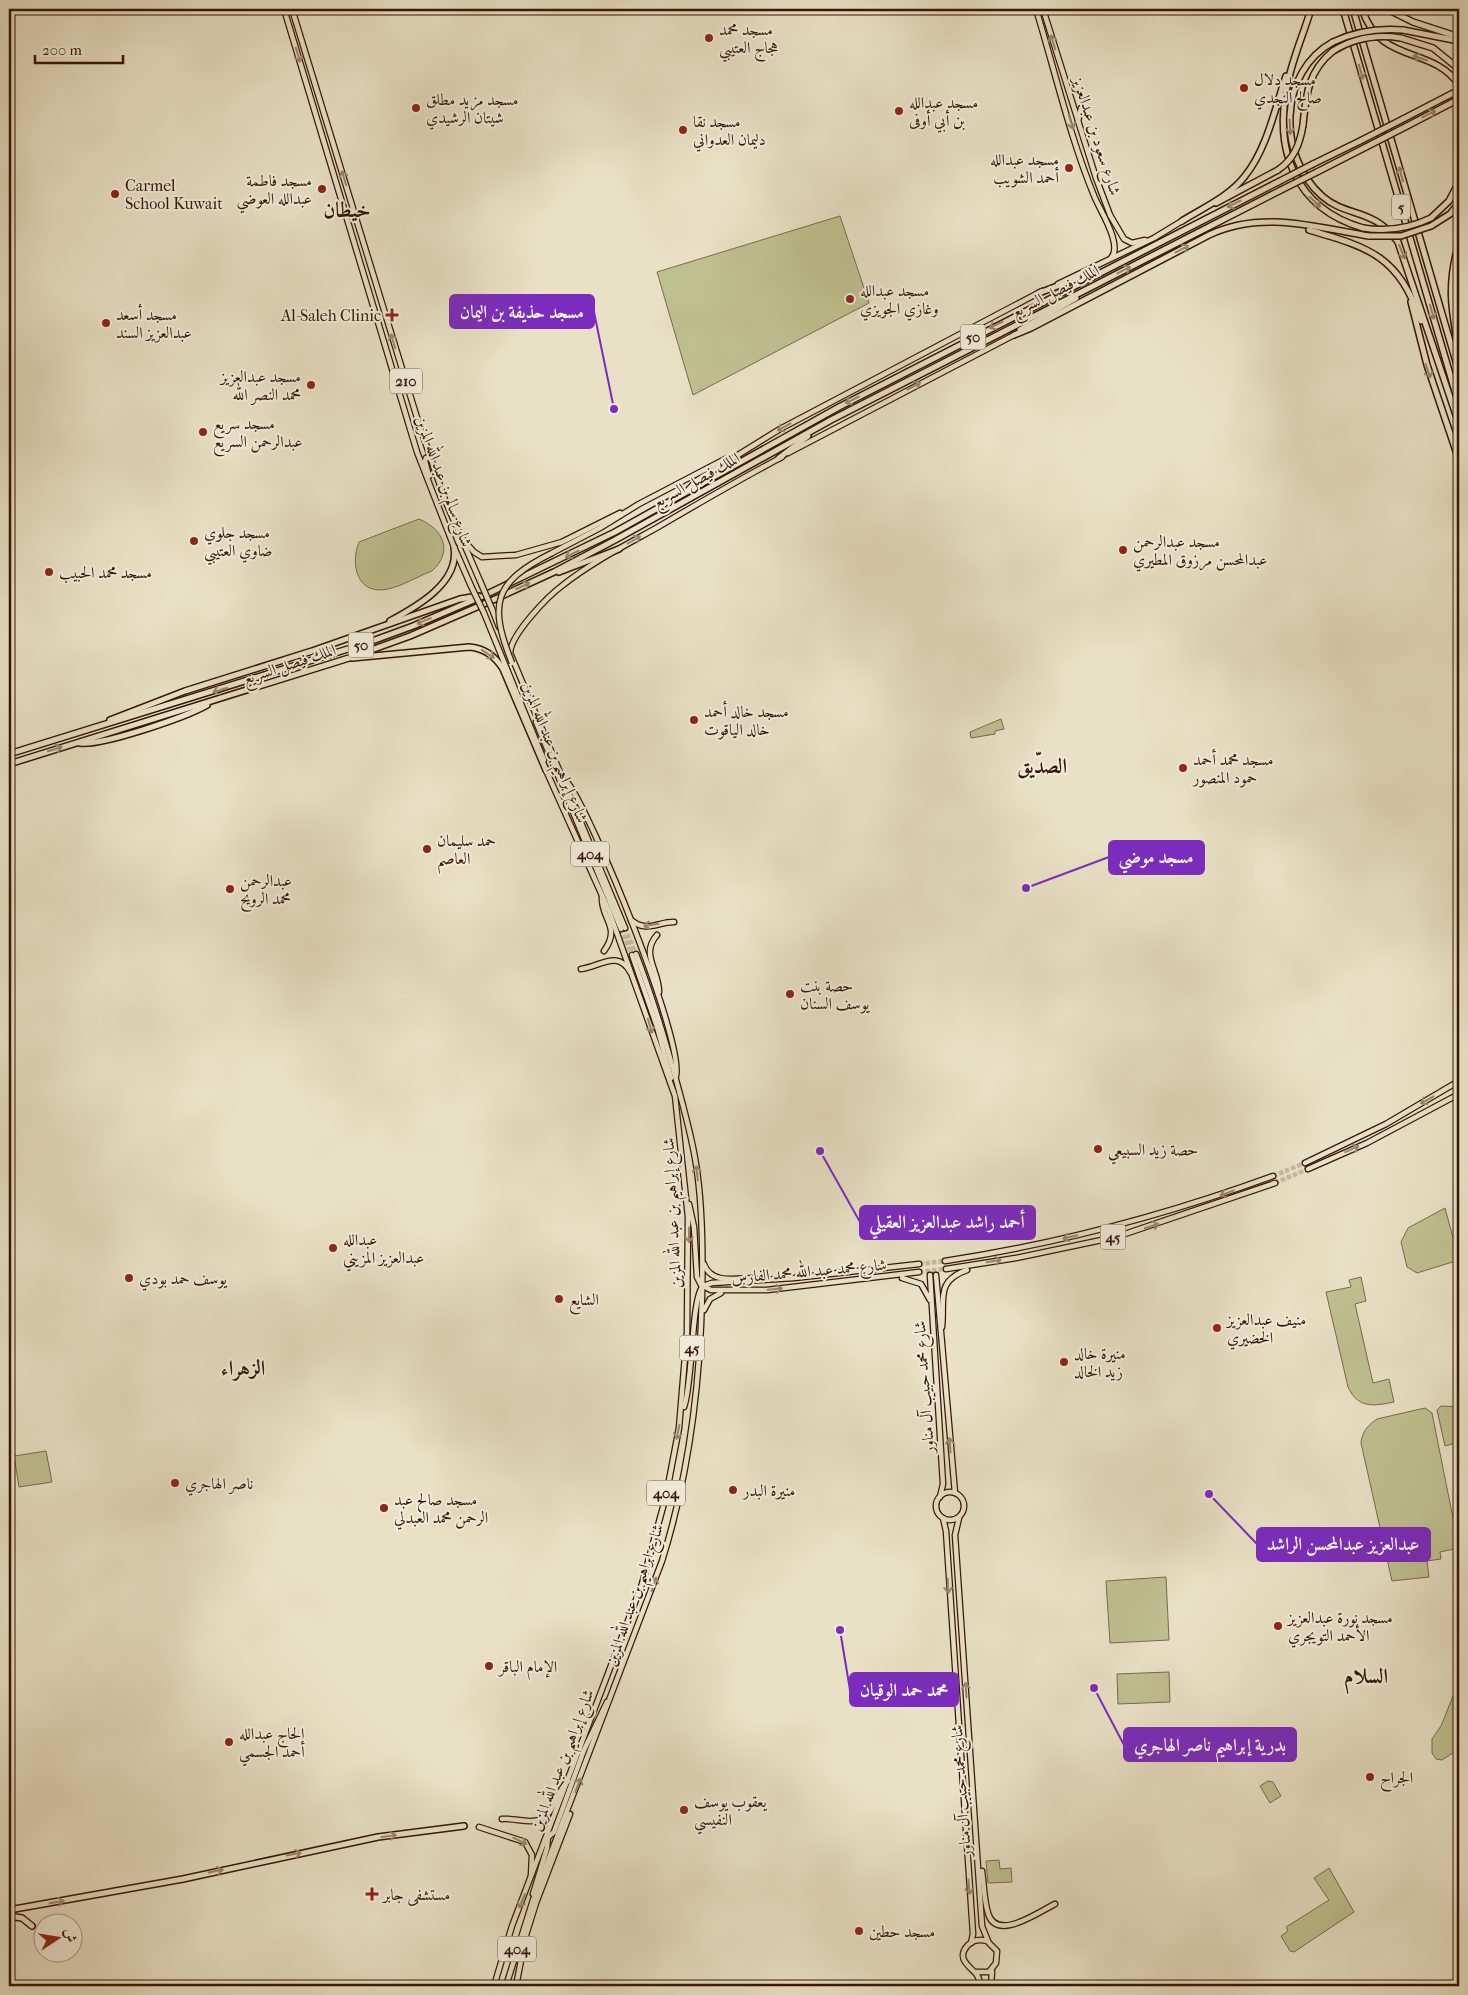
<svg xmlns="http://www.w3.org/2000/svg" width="1468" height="1995" font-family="'IM FELL French Canon',Amiri,serif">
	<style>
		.green { fill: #bfc090; stroke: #7a6a4c }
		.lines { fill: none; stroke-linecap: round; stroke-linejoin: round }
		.major-tunnel { stroke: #c5b8a0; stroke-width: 4.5; stroke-dasharray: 4.5 2; stroke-linecap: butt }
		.major-casing { stroke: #351507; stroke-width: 7 }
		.highway-casing { stroke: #351507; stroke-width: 8 }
		.major { stroke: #e9e1c6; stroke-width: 4.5 }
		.highway { stroke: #e9e1c6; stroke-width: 5 }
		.major-bridge-casing { stroke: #351507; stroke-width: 7; stroke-linecap: butt }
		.highway-bridge-casing { stroke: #351507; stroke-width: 8; stroke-linecap: butt }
		.major-bridge { stroke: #e9e1c6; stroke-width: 4.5 }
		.highway-bridge { stroke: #e9e1c6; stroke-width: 5 }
		.oneway { stroke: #988570 }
		.poi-dot { fill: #8f2418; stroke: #f1ecda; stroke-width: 2 }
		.labels { text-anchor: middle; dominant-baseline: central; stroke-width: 4; stroke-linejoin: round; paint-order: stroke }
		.shield { fill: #f1ecda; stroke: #6d5646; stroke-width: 1 }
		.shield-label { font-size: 15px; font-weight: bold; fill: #351507 }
		.poi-label { font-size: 16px; fill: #351507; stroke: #f1ecda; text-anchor: start }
		.street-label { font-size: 16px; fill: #351507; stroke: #f1ecda }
		.district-label { font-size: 21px; font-weight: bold; fill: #351507; stroke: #f1ecda }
		.leader { fill: none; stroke: #7b2cbf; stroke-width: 2 }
		.callout-dot { fill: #7b2cbf; stroke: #f1ecda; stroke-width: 2 }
		.callout { fill: #7b2cbf; stroke: #7b2cbf; stroke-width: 2 }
		.callout-label { font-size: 18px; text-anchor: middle; font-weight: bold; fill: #fff }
	</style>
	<rect width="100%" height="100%" fill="#e9e1c6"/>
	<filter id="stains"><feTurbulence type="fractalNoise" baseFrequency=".004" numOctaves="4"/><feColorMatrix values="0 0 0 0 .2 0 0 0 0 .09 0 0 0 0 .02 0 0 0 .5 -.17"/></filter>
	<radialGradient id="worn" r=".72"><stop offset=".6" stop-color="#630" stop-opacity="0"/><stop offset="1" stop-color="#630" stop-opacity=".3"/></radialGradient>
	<g class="green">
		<path d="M840,216L869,303L693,395L657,272Z"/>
		<path d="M419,519C443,529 454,551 432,571C418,576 403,586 388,589C357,596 350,564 359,542Z"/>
		<path d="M1001,719L1004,729L995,731V734L971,738L970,732Z"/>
		<path d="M1445,1208L1459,1260L1417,1273L1407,1267L1401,1242L1408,1228Z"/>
		<path d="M1361,1277L1366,1301L1355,1304L1373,1383L1389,1379L1394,1402C1374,1406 1358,1409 1348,1387L1326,1292L1351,1287L1349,1280Z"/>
		<path d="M1441,1406L1459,1407V1442L1445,1446L1437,1410Z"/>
		<path d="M1425,1408L1432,1413L1459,1548L1440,1552L1441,1559L1427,1561L1429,1577L1392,1581L1361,1443C1362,1432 1368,1425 1377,1419Z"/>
		<path d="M46,1451L52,1482L19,1487L14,1456Z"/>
		<path d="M1166,1577L1169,1640L1110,1643L1106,1581Z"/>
		<path d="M1169,1672L1170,1702L1118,1704L1117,1674Z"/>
		<path d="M1459,1681V1749L1442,1760L1436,1759L1432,1753V1739L1441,1726Z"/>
		<path d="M1268,1781L1273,1782L1281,1796L1270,1803L1260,1786Z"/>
		<path d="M999,1860L1000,1869L1011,1868L1012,1882L988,1883L986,1861Z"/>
		<path d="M1329,1868L1354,1912L1294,1952L1290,1951L1281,1936L1288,1931L1286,1927L1329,1900L1314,1878Z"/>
	</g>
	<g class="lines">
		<g class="major-tunnel">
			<path d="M625,928L636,954"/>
			<path d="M621,929L632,955"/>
			<path d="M1273,1176L1305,1163"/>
			<path d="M1275,1183L1308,1169"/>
			<path d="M919,1264L945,1261"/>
			<path d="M919,1272L946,1269"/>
		</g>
		<defs>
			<g id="major">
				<path d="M284,9L417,452L454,547L471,586"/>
				<path d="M292,9L418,421L445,500L480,581"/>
				<path d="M1036,9C1055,71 1070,138 1095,198C1101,212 1123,246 1111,258"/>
				<path d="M1043,9L1096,178L1110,215L1124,239L1132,243L1145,240"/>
				<path d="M1078,121L1081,108"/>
				<path d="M1058,284L1154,238L1182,221"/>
				<path d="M788,453L1014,335"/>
				<path d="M429,476L425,461L426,458L430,457"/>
				<path d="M687,491L696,481L780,429L1042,291"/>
				<path d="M461,537L474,552L482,557L516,555L562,542L620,513"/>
				<path d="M552,553L600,528L639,504L725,459"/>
				<path d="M492,609L499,627"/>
				<path d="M484,613L544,760"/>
				<path d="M510,653C511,634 548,596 563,585C592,562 626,545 658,527C699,503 740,479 782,457"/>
				<path d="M511,655L625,928"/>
				<path d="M536,722L621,929"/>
				<path d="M568,783C593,817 684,1040 676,1076"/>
				<path d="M602,896C600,919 622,926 604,951"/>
				<path d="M631,920C647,933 657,922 674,922"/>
				<path d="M657,935C640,954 659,970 659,992"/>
				<path d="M632,955L657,1027L671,1078"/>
				<path d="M581,969C599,967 618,949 630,972"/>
				<path d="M1305,1163L1386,1124L1459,1081"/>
				<path d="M1308,1169L1367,1143L1459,1094"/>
				<path d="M689,1204L694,1227L697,1277L701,1285L711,1290H767L919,1272"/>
				<path d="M945,1261C1057,1244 1166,1215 1273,1176"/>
				<path d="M704,1264C711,1285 738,1278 755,1278"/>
				<path d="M946,1269L1016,1258L1116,1237L1275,1183"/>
				<path d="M930,1275L943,1484L940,1497"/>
				<path d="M936,1275L955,1493"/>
				<path d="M902,1278L921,1284L930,1300"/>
				<path d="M704,1310L710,1299L721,1293"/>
				<path d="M942,1327C945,1300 935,1281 967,1270"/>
				<path d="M684,1407C693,1383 691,1298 703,1286L712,1283L794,1278L919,1264"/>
				<circle cx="950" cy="1506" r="14"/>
				<path d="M943,1518L946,1531L973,1934L971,1943"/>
				<path d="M959,1518L955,1535L982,1926L988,1941"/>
				<path d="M502,1819C513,1818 523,1822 533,1821C555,1820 554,1793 568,1781"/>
				<path d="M479,1827L525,1842L532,1855L531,1876"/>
				<path d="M545,1840L554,1832L584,1750L607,1702"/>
				<path d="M982,1871C984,1885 984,1900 988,1913C996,1943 1040,1911 1055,1904"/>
				<path d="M533,1894L547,1848L548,1836"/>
				<path d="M975,1972H989L996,1963L997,1951L987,1941C980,1939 974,1939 968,1945C955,1959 970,1966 977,1975C979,1978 980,1982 980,1986"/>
				<path d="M494,1986L512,1926L642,1584L666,1496L679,1428L687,1332L688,1217L675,1096L609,911L545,768"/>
				<path d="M506,1986L533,1900L662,1561C689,1475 700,1386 702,1296C703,1253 703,1208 696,1164C692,1138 685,1113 678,1087C666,1042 653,998 636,954"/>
				<path d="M516,1986L526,1935L536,1903L570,1814"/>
				<path d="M948,1986L959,1984L969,1986"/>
				<path d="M991,1986L992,1971"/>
			</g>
			<g id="highway">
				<path d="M1311,9C1304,33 1293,57 1288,82C1273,149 1294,208 1363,228"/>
				<path d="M1343,9L1459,405"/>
				<path d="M1353,9L1459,372"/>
				<path d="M1362,9C1380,65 1432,45 1459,85"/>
				<path d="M1387,9L1413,22L1459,37"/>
				<path d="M1403,30L1459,41"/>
				<path d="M1401,38L1433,48L1459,69"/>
				<path d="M1333,42C1278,72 1277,156 1322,196C1347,218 1373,207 1398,242L1459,424"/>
				<path d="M1403,119L1459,90"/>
				<path d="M1303,125C1306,95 1308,71 1333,51"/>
				<path d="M1407,126L1459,99"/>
				<path d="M1313,164L1360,141"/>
				<path d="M1317,172L1366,147"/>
				<path d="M1216,203L1278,170"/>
				<path d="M1431,218L1449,201L1459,182"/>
				<path d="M1182,221C1203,208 1230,196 1245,176C1267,149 1275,108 1286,76"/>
				<path d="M1431,226L1450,214L1459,203"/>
				<path d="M1309,230C1371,248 1398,256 1421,321"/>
				<path d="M1459,243C1447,283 1451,310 1459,350"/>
				<path d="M1039,293L1089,274"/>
				<path d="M1411,302L1427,365L1459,460"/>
				<path d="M1020,330L1076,298"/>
				<path d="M1014,335L1031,328L1209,235C1261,210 1315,227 1369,236"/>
				<path d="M779,458L808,436"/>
				<path d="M559,572L619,549"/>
				<path d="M390,621C416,607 460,583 454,547"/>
				<path d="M352,658L469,647C484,648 495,656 503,669L546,770"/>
				<path d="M110,720L185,691L312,651L460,599L478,596"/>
				<path d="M80,743C102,746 186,717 207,705"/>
				<path d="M9,754L364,644L413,626L483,596L615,532L839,407L1278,182"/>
				<path d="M9,764L349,658L410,636L493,600L554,572L615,540L831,420L1281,190"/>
				<path d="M9,1910L183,1879L378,1837L464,1826"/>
				<path d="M9,1916L22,1918L32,1926"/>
			</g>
		</defs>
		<use href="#major" class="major-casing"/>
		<use href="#highway" class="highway-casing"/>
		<use href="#major" class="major"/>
		<use href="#highway" class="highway"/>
		<defs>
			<g id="major-bridge">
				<path d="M480,581L492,609"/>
				<path d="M471,586L484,613"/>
				<path d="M512,663C488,603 494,582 552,553"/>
			</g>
			<g id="highway-bridge">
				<path d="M1333,42C1356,31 1378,28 1403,30"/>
				<path d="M1333,51C1354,38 1376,34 1401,38"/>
				<path d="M1360,141L1403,119"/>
				<path d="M1366,147L1407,126"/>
				<path d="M1278,170C1294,159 1300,144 1303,125"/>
				<path d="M1278,182L1313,164"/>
				<path d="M1281,190L1317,172"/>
				<path d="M1363,228C1387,232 1408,229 1431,218"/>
				<path d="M1369,236H1401L1431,226"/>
			</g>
		</defs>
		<use href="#major-bridge" class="major-bridge-casing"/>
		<use href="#highway-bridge" class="highway-bridge-casing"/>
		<use href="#major-bridge" class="major-bridge"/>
		<use href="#highway-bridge" class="highway-bridge"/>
	</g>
	<defs><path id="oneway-shaft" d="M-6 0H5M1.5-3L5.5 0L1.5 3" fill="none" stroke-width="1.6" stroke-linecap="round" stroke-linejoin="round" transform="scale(1.25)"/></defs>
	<g class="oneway">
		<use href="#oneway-shaft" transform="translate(1053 42) rotate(-107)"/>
		<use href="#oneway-shaft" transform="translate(298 55) rotate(73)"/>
		<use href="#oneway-shaft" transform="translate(1420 58) rotate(-161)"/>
		<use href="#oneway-shaft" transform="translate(1361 72) rotate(74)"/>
		<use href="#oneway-shaft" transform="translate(1429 114) rotate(-27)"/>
		<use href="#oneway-shaft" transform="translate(1071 122) rotate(73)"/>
		<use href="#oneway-shaft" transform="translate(1290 127) rotate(87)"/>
		<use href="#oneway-shaft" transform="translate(1401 174) rotate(-106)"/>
		<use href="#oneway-shaft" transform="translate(344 178) rotate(-107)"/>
		<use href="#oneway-shaft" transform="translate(1315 202) rotate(44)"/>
		<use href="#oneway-shaft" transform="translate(1234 204) rotate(153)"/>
		<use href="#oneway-shaft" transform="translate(1182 249) rotate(-28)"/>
		<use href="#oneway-shaft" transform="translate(1402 252) rotate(68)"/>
		<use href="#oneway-shaft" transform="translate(1124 270) rotate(-27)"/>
		<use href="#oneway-shaft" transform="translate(1432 312) rotate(74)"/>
		<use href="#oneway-shaft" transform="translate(996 325) rotate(153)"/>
		<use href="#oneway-shaft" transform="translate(393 341) rotate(-107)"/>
		<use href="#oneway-shaft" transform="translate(1428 371) rotate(72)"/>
		<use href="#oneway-shaft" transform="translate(914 386) rotate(-28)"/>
		<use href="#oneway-shaft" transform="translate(852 400) rotate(153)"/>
		<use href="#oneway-shaft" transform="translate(784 427) rotate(151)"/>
		<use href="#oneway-shaft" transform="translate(634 540) rotate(-30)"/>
		<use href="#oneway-shaft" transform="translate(572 554) rotate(154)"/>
		<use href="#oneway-shaft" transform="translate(523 586) rotate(-25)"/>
		<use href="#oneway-shaft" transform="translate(424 621) rotate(157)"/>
		<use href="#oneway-shaft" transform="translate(488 654) rotate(34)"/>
		<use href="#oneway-shaft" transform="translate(220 690) rotate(162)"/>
		<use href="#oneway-shaft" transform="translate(55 749) rotate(-17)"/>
		<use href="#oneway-shaft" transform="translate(651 925) rotate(171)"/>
		<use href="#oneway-shaft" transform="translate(650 1026) rotate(73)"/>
		<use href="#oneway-shaft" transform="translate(1427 1100) rotate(151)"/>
		<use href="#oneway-shaft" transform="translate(1352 1149) rotate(-24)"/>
		<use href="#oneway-shaft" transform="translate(697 1173) rotate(-97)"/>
		<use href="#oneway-shaft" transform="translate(1227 1193) rotate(160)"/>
		<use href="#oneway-shaft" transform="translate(1152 1226) rotate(-18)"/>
		<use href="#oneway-shaft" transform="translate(689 1235) rotate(89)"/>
		<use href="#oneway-shaft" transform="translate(1070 1237) rotate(166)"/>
		<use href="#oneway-shaft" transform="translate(994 1261) rotate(-10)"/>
		<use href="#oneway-shaft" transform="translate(775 1289) rotate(-5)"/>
		<use href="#oneway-shaft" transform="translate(678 1432) rotate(101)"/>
		<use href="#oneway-shaft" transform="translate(950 1445) rotate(-94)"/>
		<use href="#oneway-shaft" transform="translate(654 1584) rotate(-71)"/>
		<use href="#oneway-shaft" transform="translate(948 1586) rotate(87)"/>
		<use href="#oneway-shaft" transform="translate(966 1690) rotate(-94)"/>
		<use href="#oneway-shaft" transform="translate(578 1785) rotate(-69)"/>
		<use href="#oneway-shaft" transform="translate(389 1836) rotate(-8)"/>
		<use href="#oneway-shaft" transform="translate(520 1841) rotate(26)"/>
		<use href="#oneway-shaft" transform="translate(294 1854) rotate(-12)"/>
		<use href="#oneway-shaft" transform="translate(216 1871) rotate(-12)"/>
		<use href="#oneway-shaft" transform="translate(969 1887) rotate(85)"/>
		<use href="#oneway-shaft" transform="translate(522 1901) rotate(112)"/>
		<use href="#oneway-shaft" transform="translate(57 1902) rotate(-10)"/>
	</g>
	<g class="poi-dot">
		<circle cx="709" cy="38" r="5"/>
		<circle cx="1244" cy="88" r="5"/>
		<circle cx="416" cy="108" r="5"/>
		<circle cx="899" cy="111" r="5"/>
		<circle cx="683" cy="130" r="5"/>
		<circle cx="1069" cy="168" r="5"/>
		<circle cx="322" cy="189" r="5"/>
		<circle cx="115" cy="194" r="5"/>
		<circle cx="850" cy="299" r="5"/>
		<path d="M389.5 307.5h5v5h5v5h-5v5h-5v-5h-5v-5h5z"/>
		<circle cx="106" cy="323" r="5"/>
		<circle cx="311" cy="385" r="5"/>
		<circle cx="203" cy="432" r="5"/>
		<circle cx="194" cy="541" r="5"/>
		<circle cx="1123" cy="550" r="5"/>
		<circle cx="49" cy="572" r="5"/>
		<circle cx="694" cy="720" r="5"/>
		<circle cx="1183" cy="768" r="5"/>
		<circle cx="427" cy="849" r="5"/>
		<circle cx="230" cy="889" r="5"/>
		<circle cx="790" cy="994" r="5"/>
		<circle cx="1098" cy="1149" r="5"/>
		<circle cx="333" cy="1248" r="5"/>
		<circle cx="129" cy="1278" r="5"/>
		<circle cx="559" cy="1299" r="5"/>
		<circle cx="1217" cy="1328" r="5"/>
		<circle cx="1064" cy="1362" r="5"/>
		<circle cx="175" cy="1483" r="5"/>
		<circle cx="733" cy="1490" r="5"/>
		<circle cx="384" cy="1508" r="5"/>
		<circle cx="1278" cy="1626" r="5"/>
		<circle cx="489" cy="1666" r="5"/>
		<circle cx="229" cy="1742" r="5"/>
		<circle cx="1370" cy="1777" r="5"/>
		<circle cx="684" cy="1810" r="5"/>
		<path d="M369.5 1886.5h5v5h5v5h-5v5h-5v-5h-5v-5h5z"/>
		<circle cx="859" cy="1931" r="5"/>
	</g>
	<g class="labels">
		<g class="shield">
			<rect x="1392" y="194.5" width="18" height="25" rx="4"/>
			<rect x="960.5" y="324.5" width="25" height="25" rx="4"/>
			<rect x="390" y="368.5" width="32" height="25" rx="4"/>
			<rect x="348.5" y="632.5" width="25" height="25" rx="4"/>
			<rect x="571" y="841.5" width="38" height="25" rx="4"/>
			<rect x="1100.5" y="1224.5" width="25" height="25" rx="4"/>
			<rect x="679.5" y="1335.5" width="25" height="25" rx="4"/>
			<rect x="647" y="1480.5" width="38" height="25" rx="4"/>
			<rect x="498" y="1936.5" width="38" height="25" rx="4"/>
		</g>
		<g class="shield-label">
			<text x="1401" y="207">5</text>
			<text x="973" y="337">50</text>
			<text x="406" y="381">210</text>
			<text x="361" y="645">50</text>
			<text x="590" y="854">404</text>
			<text x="1113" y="1237">45</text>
			<text x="692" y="1348">45</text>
			<text x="666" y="1493">404</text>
			<text x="517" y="1949">404</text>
		</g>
		<g class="poi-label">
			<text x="719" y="29">مسجد محمد<tspan x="719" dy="18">هجاج العتيبي</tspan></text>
			<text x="1254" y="79">مسجد دلال<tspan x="1254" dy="18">صالح النجدي</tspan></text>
			<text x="426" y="99">مسجد مزيد مطلق<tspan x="426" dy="18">شيتان الرشيدي</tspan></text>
			<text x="909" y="102">مسجد عبدالله<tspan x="909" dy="18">بن أبي أوفى</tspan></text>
			<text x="693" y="121">مسجد نقا<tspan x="693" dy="18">دليمان العدواني</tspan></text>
			<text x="1059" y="159" text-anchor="end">مسجد عبدالله<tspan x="1059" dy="18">أحمد الشويب</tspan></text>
			<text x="312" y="180" text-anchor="end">مسجد فاطمة<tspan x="312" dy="18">عبدالله العوضي</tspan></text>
			<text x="125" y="185">Carmel<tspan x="125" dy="18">School Kuwait</tspan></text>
			<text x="860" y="290">مسجد عبدالله<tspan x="860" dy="18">وغازي الجويزي</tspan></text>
			<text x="116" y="314">مسجد أسعد<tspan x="116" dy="18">عبدالعزيز السند</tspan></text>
			<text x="381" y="315" text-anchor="end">Al-Saleh Clinic</text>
			<text x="301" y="376" text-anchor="end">مسجد عبدالعزيز<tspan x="301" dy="18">محمد النصر الله</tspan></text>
			<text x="213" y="423">مسجد سريع<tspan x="213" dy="18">عبدالرحمن السريع</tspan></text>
			<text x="204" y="532">مسجد جلوي<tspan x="204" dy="18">ضاوي العتيبي</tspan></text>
			<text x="1133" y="541">مسجد عبدالرحمن<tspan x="1133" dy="18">عبدالمحسن مرزوق المطيري</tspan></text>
			<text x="59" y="572">مسجد محمد الحبيب</text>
			<text x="704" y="711">مسجد خالد أحمد<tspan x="704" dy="18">خالد الياقوت</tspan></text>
			<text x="1193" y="759">مسجد محمد أحمد<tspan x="1193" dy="18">حمود المنصور</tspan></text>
			<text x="437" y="840">حمد سليمان<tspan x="437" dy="18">العاصم</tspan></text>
			<text x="240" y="880">عبدالرحمن<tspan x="240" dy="18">محمد الرويح</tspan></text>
			<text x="800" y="985">حصة بنت<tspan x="800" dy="18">يوسف السنان</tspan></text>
			<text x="1108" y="1149">حصة زيد السبيعي</text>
			<text x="343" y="1239">عبدالله<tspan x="343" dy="18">عبدالعزيز المزيني</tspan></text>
			<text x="139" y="1278">يوسف حمد بودي</text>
			<text x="569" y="1299">الشايع</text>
			<text x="1227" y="1319">منيف عبدالعزيز<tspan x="1227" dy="18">الخضيري</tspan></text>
			<text x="1074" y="1353">منيرة خالد<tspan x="1074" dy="18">زيد الخالد</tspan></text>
			<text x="185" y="1483">ناصر الهاجري</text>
			<text x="743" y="1490">منيرة البدر</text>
			<text x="394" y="1499">مسجد صالح عبد<tspan x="394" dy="18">الرحمن محمد العبدلي</tspan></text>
			<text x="1288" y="1617">مسجد نورة عبدالعزيز<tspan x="1288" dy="18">الأحمد التويجري</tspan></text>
			<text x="499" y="1666">الإمام الباقر</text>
			<text x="239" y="1733">الحاج عبدالله<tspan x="239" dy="18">أحمد الجسمي</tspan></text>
			<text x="1380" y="1777">الجراح</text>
			<text x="694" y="1801">يعقوب يوسف<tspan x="694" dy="18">النفيسي</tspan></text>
			<text x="383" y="1894">مستشفى جابر</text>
			<text x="869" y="1931">مسجد حطين</text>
		</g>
		<g class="street-label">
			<text transform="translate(1097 136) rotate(72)">شارع سعود بن عبدالعزيز</text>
			<text transform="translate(1055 291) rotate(-27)">الملك فيصل السريع</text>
			<text transform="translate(696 480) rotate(-29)">الملك فيصل السريع</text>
			<text transform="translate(444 481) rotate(70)">شارع سالم بن عبد الله المزين</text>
			<text transform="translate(289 664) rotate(-18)">الملك فيصل السريع</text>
			<text transform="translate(555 752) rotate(68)">شارع إبراهيم بن عبد الله المزين</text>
			<text transform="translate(672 1213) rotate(-93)">شارع إبراهيم بن عبد الله المزين</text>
			<text transform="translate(809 1271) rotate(-5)">شارع محمد عبد الله محمد الفارس</text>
			<text transform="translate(924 1387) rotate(-94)">شارع محمد حبيب آل مناور</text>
			<text transform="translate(634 1595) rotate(-71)">شارع ابراهيم بن عبد الله المزين</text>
			<text transform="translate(562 1760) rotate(-69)">شارع إبراهيم بن عبد الله المزين</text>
			<text transform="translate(961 1791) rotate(-94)">شارع محمد حبيب آل مناور</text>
		</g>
		<g class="district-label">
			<text x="347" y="210">خيطان</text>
			<text x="1042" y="766">الصدّيق</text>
			<text x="243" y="1368">الزهراء</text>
			<text x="1366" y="1676">السلام</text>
		</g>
	</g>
	<path class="leader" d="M614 409L594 312M1026 888L1109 857M820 1151L860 1222M1209 1494L1257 1544M840 1630L850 1690M1094 1688L1124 1745"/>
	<g class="callout-dot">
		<circle cx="614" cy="409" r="5"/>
		<circle cx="1026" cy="888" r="5"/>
		<circle cx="820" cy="1151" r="5"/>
		<circle cx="1209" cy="1494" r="5"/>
		<circle cx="840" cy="1630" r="5"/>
		<circle cx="1094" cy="1688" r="5"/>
	</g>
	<g class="callout">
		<rect x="450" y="295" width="144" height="33" rx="5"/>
		<rect x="1109" y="841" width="95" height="33" rx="5"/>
		<rect x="860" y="1206" width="175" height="33" rx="5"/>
		<rect x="1257" y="1528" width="173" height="33" rx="5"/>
		<rect x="850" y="1673" width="108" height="33" rx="5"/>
		<rect x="1124" y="1728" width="172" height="33" rx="5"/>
	</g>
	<g class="callout-label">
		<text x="522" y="318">مسجد حذيفة بن اليمان</text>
		<text x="1156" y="863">مسجد موضي</text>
		<text x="947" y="1228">أحمد راشد عبدالعزيز العقيلي</text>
		<text x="1343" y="1550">عبدالعزيز عبدالمحسن الراشد</text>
		<text x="904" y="1696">محمد حمد الوقيان</text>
		<text x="1210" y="1751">بدرية إبراهيم ناصر الهاجري</text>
	</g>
	<rect width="1468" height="1995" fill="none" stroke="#e9e1c6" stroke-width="30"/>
	<rect x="10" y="10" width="1448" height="1975" fill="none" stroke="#351507" stroke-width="2.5"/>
	<rect x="15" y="15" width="1438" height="1965" fill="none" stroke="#351507"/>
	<g transform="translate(58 1938) rotate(78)"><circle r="24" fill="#f1ecda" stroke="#a69686"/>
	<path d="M0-4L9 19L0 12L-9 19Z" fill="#8f2418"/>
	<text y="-8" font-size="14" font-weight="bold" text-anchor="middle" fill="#351507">ش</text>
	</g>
	<path d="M35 55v8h88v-8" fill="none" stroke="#351507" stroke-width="2.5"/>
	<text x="42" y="55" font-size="15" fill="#351507" stroke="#f1ecda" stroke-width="4" paint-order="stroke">200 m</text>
	<rect width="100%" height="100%" filter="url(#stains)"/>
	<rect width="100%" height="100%" fill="url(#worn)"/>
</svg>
